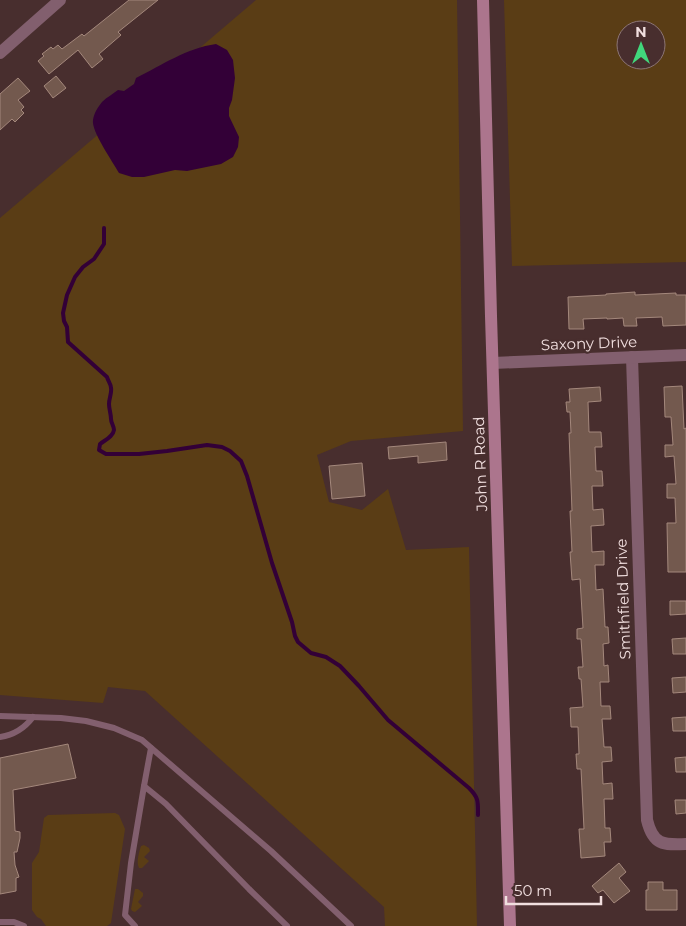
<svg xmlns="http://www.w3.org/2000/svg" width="686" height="926" font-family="Montserrat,sans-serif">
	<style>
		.green { fill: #5a3d15; fill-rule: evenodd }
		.water { fill: #330037 }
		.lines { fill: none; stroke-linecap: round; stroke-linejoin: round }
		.stream { stroke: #330037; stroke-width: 4 }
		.building { fill: #73594e; stroke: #a4887c }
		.service { stroke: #825f6e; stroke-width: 6 }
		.minor { stroke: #825f6e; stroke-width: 12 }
		.secondary { stroke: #ac758d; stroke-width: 12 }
		.labels { text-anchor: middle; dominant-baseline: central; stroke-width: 4.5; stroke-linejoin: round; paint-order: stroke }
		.street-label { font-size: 15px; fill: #f1dfdf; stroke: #482e2e }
	</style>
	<rect width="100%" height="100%" fill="#482e2e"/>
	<g class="green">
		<path d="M256,0H457L463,431L351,441L317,455L329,502L362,510L388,489L406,550L469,547L477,926H385L384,907L145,691L108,687L103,703L0,695V218Z"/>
		<path d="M504,0H686V262L512,266ZM626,30H656V60H626Z"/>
		<path d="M115,813L119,815L125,829L111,923L107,926H46L41,919L37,917L32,910V863L39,852L44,818L48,815Z"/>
		<path d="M144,845L149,848L150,851L144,857L149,861L142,868H139C136,862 139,852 141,846Z"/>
		<path d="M135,889H138L143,893V896L138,902L142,906L135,912L132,911L131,909Z"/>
	</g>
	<path class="water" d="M216,44L227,50L233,60L235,78L232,100L229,108V116L239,137L238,147L233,157L221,164L187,171L175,170L144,177H132L119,173C113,162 91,131 93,120C94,113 98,107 102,102C107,97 113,94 118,90L124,91L134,84L136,78C162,65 187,48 216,44Z"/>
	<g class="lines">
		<path class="stream" d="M104,228V244L94,259L83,267L75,277L67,295L63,313L64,321L67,327L68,342L107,377C108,381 111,384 111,388C112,393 109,398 109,404C109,409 111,414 111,419C111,423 114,426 114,430C113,437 105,440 100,444L99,450L106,454H139L167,451L207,445L222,447L230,451L241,461L247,476L272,563L292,622L295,636L298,642L311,653L326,657L340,666L359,686L388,720L469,788C479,798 478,802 478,815"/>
	</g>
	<g class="building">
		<path d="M129,0H158L118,32L121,35L99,54L103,59L92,68L78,50L49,74L38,61L44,56L42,54L51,47L53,49L58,45L62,49L82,34L84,36Z"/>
		<path d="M56,76L66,88L53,98L44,86Z"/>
		<path d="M18,78L30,91L18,100L24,107L21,110L24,113L15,122L12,119L0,130V94Z"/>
		<path d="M635,292V295L676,293V295H686V325L663,326L662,317L636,318L637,326H624L623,318L607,319V318L583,319L584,329H569L568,297L606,295V294Z"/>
		<path d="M682,386L684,429L686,428V572H668L667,523H676L675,498H667V484H676L674,456L665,457V445H673L671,417H665L664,387Z"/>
		<path d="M600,387L601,401L588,402L589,432H601L602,447H595L596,471H602L603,486H592L593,510L603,509L604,525L591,526L592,552L604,551V565H595L596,590L603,589L605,627H608L609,643L603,644L604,666L608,665L609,682H600L601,706H610L611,719H602L604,747H611L612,761L602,762L603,784L612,783L613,799H604L605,828H610L611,842H604L605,856L581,858L579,829H584L581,769H577L576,754H579L578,727H571L570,708L583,707L581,679H579L578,667H583L581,639H577V629L583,628L580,579L572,580L570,552H572L570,511H572L569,433H571L570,412H567L566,402H570L569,389Z"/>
		<path d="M446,442L447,460L418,463V456L389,459L388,447Z"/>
		<path d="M362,463L365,496L332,499L329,466Z"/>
		<path d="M670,601H686V614L670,615Z"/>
		<path d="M686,638V654H673L672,639Z"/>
		<path d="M686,677V692L673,693L672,678Z"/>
		<path d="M686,717V731H673L672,718Z"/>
		<path d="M68,744L76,778L13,790L15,831L20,832V838L17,852H14L15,865L19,877L16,878V891L0,894V758Z"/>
		<path d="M686,757V772H676L675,758Z"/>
		<path d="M675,800H686V813L676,814Z"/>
		<path d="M619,863L626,872L619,878L630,891L614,903L603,890L598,893L592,886Z"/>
		<path d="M648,882H663V890H677V910H646V890H648Z"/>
	</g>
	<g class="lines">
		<g class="service">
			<path d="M0,716L61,718L86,721L114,728L142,740L271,851L351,926"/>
			<path d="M0,737C14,735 24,729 33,717"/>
			<path d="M144,786L151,748"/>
			<path d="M0,922H14L24,926"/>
			<path d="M135,926L125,915L131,863L144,786L166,804L249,889L287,926"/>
		</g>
		<g class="minor">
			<path d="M0,53L60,0"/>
			<path d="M632,357L647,820C653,845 663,845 686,844"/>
			<path d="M493,363L686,355"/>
		</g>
		<path class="secondary" d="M483,0L491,316L510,926"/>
	</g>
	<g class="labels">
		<g class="street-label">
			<text transform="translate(589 343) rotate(-2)">Saxony Drive</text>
			<text transform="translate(480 464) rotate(-92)">John R Road</text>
			<text transform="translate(623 599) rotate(-92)">Smithfield Drive</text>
		</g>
	</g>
	<g transform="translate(641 45)"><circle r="24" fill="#482e2e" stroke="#8c7575"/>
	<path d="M0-4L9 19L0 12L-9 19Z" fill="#41d77c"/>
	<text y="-8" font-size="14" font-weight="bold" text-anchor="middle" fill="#f1dfdf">N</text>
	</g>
	<path d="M506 896v8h95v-8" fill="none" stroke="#f1dfdf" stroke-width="2.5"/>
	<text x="514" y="896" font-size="15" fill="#f1dfdf" stroke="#482e2e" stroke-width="4" paint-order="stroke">50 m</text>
</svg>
